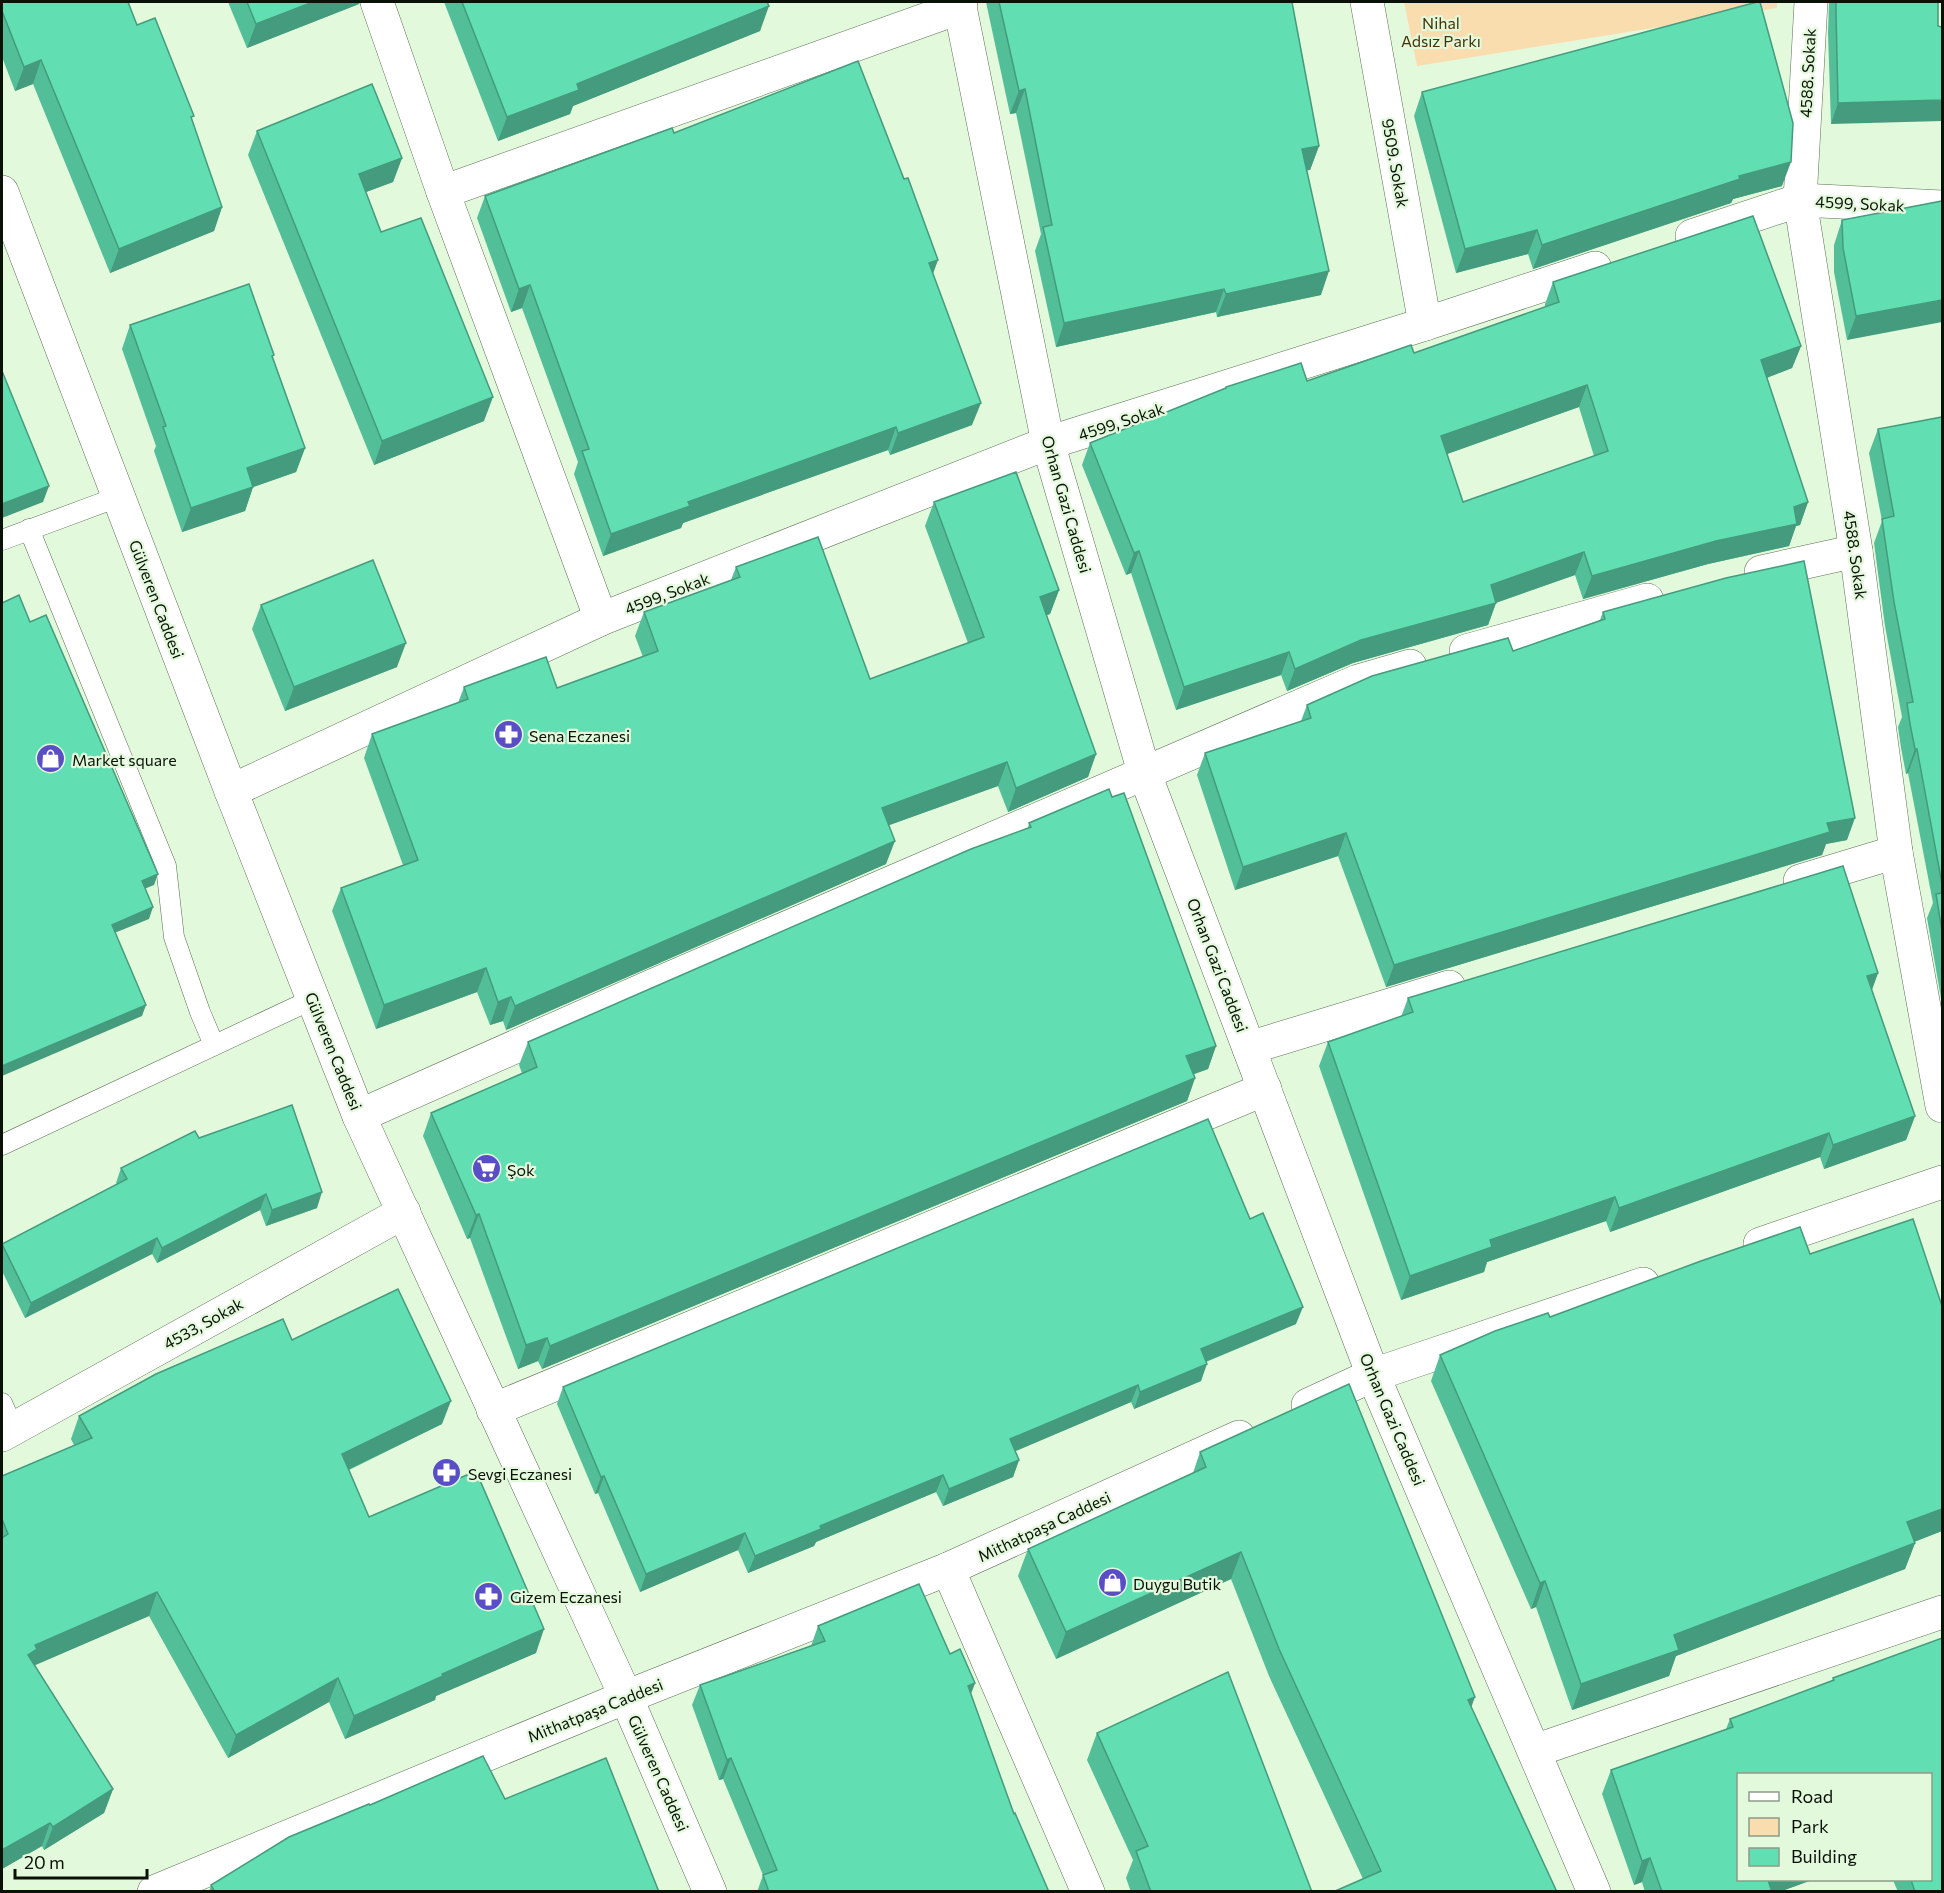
<svg xmlns="http://www.w3.org/2000/svg" width="1944" height="1893" font-family="Commissioner,sans-serif">
	<style>
		.green { fill: #f9ddaf }
		.lines { fill: none; stroke-linecap: round; stroke-linejoin: round }
		.service-casing { stroke: #5c6f56; stroke-width: 21 }
		.minor-casing { stroke: #5c6f56; stroke-width: 34 }
		.tertiary-casing { stroke: #5c6f56; stroke-width: 34 }
		.service { stroke: #fff; stroke-width: 20 }
		.minor { stroke: #fff; stroke-width: 33 }
		.tertiary { stroke: #fff; stroke-width: 33 }
		.wall { fill: #53bf99; fill-rule: evenodd }
		.shaded-wall { fill: #449b7d }
		.building { fill: #61deb2; stroke: #449b7d; stroke-width: 1.5; fill-rule: evenodd }
		.labels { text-anchor: middle; dominant-baseline: central; stroke-width: 4.5; stroke-linejoin: round; paint-order: stroke }
		.park-label { font-size: 16px; fill: #473207; stroke: #e3f9dc }
		.street-label { font-size: 16px; fill: #0a1107; stroke: #e3f9dc }
		.poi-label { font-size: 16px; fill: #0a1107; stroke: #e3f9dc; text-anchor: start }
	</style>
	<rect width="100%" height="100%" fill="#e3f9dc"/>
	<path class="green" d="M1404,2H1777V8L1417,66Z"/>
	<g class="lines">
		<defs>
			<g id="service">
				<path d="M29,529L166,866L174,937L200,1012L214,1045"/>
				<path d="M2,540L118,497"/>
				<path d="M2,1145L313,999"/>
				<path d="M2,1403L13,1428"/>
			</g>
			<g id="minor">
				<path d="M377,2L443,192L601,619"/>
				<path d="M1367,2L1425,324"/>
				<path d="M1811,2L1800,200L1856,551L1896,852L1942,1106"/>
				<path d="M2,192L231,791L359,1116L626,1697L710,1892"/>
				<path d="M443,192L961,7"/>
				<path d="M1692,236L1800,200L1942,207"/>
				<path d="M1761,572L1856,551"/>
				<path d="M1466,651L1647,600"/>
				<path d="M231,791L601,619L1048,443L1425,324L1595,268"/>
				<path d="M1800,881L1896,852"/>
				<path d="M1249,1048L1449,987"/>
				<path d="M359,1116L654,985L1358,681L1410,666"/>
				<path d="M1760,1244L1942,1182"/>
				<path d="M1308,1405L1373,1375L1643,1284"/>
				<path d="M493,1410L1265,1089"/>
				<path d="M2,1435L404,1212"/>
				<path d="M948,1569L1088,1892"/>
				<path d="M1534,1751L1942,1612"/>
				<path d="M154,1892L626,1697L948,1569L1239,1437"/>
			</g>
			<path id="tertiary" d="M959,2L1048,443L1144,772L1373,1375L1594,1892"/>
		</defs>
		<use href="#service" class="service-casing"/>
		<use href="#minor" class="minor-casing"/>
		<use href="#tertiary" class="tertiary-casing"/>
		<use href="#service" class="service"/>
		<use href="#minor" class="minor"/>
		<use href="#tertiary" class="tertiary"/>
	</g>
	<g class="wall">
		<path d="M2,2L137,25L222,207L214,231L110,273L33,84L15,91L2,57Z"/>
		<path d="M228,2H360L359,4L247,48Z"/>
		<path d="M444,2H767L760,31L573,106L570,114L498,141Z"/>
		<path d="M986,2H1292L1319,146L1310,170H1307L1321,295L1217,317L1216,312L1056,347L1035,251L1041,234L1016,113L1010,114Z"/>
		<path d="M1829,2H1938L1831,124L1828,33Z"/>
		<path d="M1422,92L1782,186L1733,199L1731,203L1533,269L1528,254L1456,273L1414,116Z"/>
		<path d="M257,131L402,158L393,182L366,192L381,232L484,421L374,465L248,155Z"/>
		<path d="M674,133L933,273L972,425L890,455L888,450L683,523L681,528L603,556L574,474L578,462L522,308L511,312L477,218L485,196Z"/>
		<path d="M1942,201L1847,340L1834,272V245L1842,220Z"/>
		<path d="M1553,282L1801,346L1792,368L1767,378L1808,502L1800,525L1796,526L1789,546L1708,564L1583,599L1575,575L1496,603L1488,625L1353,663L1287,691L1281,675L1176,710L1131,573L1126,575L1082,465L1090,443L1225,389L1226,387L1307,381L1414,353L1545,307V304ZM1579,407L1594,456L1463,502L1447,454Z"/>
		<path d="M130,325L273,358L305,448L296,472L253,487L245,511L182,532L154,451L156,446L122,349Z"/>
		<path d="M1942,417V1004L1927,918L1933,903L1908,773L1906,774L1901,748L1898,727L1902,717L1885,626L1874,543L1882,521L1869,453L1878,429Z"/>
		<path d="M934,502L1059,590L1050,614L1046,615L1096,754L1088,777L1008,812L998,786L889,825L886,864L506,1030L503,1021L490,1025L477,992L376,1029L332,911L341,888L403,865L364,758L372,734L458,703L464,687L557,688L643,657L635,636L644,612L731,580L736,567L870,679L968,643L925,526Z"/>
		<path d="M261,605L397,667L285,711L252,629Z"/>
		<path d="M1603,612L1847,840L1826,844L1822,855L1386,987L1338,856L1235,890L1197,775L1205,753L1301,721L1307,705L1513,651L1600,620Z"/>
		<path d="M1029,823L1216,1046L1208,1069L1194,1074L1195,1078L1187,1101L542,1369L538,1361L518,1369L470,1238L467,1239L423,1136L431,1113L522,1073L519,1065L528,1042L1028,828Z"/>
		<path d="M1878,973L1872,990L1915,1116L1906,1140L1824,1169L1820,1157L1610,1232L1606,1221L1487,1262L1484,1272L1401,1300L1319,1066L1328,1042L1401,1017L1408,998Z"/>
		<path d="M199,1138L317,1208L266,1226L260,1210L157,1263L152,1254L25,1318L2,1271V1244L117,1184L116,1183L121,1168Z"/>
		<path d="M1250,1219L1296,1324L1206,1362L1201,1381L1134,1409L1131,1402L1015,1451L1019,1460L1013,1477L943,1506L936,1492L816,1542L814,1546L748,1573L738,1550L640,1592L598,1493L595,1494L557,1404L563,1387Z"/>
		<path d="M1810,1254L1942,1531L1914,1542L1915,1543L1905,1569L1676,1656L1669,1676L1572,1710L1536,1607L1531,1609L1431,1381L1440,1355L1550,1317Z"/>
		<path d="M292,1340L442,1424L349,1470L369,1517L536,1653L436,1696L435,1700L345,1739L329,1702L228,1758L149,1616L34,1665L113,1789L104,1813L44,1850L42,1846L2,1869V1476L74,1445L71,1439L79,1416Z"/>
		<path d="M1200,1452L1471,1708L1557,1892L1363,1879L1269,1676L1231,1579L1056,1659L1018,1576L1028,1549L1193,1473Z"/>
		<path d="M818,1626L950,1654L975,1683L971,1694L1014,1814L1049,1892H757L763,1875L723,1779L719,1780L692,1705L700,1685L811,1646Z"/>
		<path d="M1942,1638V1892H1898L1893,1880H1930V1774H1738V1880H1812L1779,1892H1645L1642,1882L1634,1885L1602,1794L1611,1770L1726,1729L1730,1719L1832,1681L1833,1678Z"/>
		<path d="M1097,1733L1312,1892H1131L1126,1878L1133,1860L1087,1760Z"/>
		<path d="M505,1799L659,1892H209L211,1885L370,1805Z"/>
	</g>
	<g class="shaded-wall">
		<path d="M313,2H360L359,4L247,48L256,24Z"/>
		<path d="M769,6L760,31L573,106L570,114L498,141L507,117L577,84Z"/>
		<path d="M41,60L33,84L15,91L24,67Z"/>
		<path d="M1025,89L1016,113L1010,114L1019,91Z"/>
		<path d="M1942,100V121L1831,124L1838,103Z"/>
		<path d="M1319,146L1310,170L1294,172L1302,149Z"/>
		<path d="M402,158L393,182L350,198L359,174Z"/>
		<path d="M1791,162L1782,186L1733,199L1731,203L1533,269L1542,245L1739,176Z"/>
		<path d="M222,207L214,231L110,273L119,249Z"/>
		<path d="M1537,230L1528,254L1456,273L1465,249Z"/>
		<path d="M938,260L930,282L929,263Z"/>
		<path d="M1329,271L1321,295L1217,317L1226,294Z"/>
		<path d="M530,285L522,308L511,312L519,289Z"/>
		<path d="M1224,289L1216,312L1056,347L1064,323Z"/>
		<path d="M1942,300V322L1847,340L1856,316Z"/>
		<path d="M1801,346L1792,368L1753,383L1761,360Z"/>
		<path d="M1587,385L1579,407L1433,459L1441,436Z"/>
		<path d="M493,397L484,421L374,465L382,441Z"/>
		<path d="M981,403L972,425L890,455L898,433Z"/>
		<path d="M896,427L888,450L683,523L681,528L603,556L611,534L688,502Z"/>
		<path d="M305,448L296,472L253,487L245,511L182,532L191,508L247,468Z"/>
		<path d="M49,486L43,502L2,518V504Z"/>
		<path d="M1808,502L1800,525L1796,526L1789,546L1708,564L1583,599L1592,576Z"/>
		<path d="M1139,551L1131,573L1126,575L1134,553Z"/>
		<path d="M1584,552L1575,575L1495,603H1496L1488,625L1353,663L1287,691L1295,669L1491,585Z"/>
		<path d="M1059,590L1050,614L1031,621L1040,597Z"/>
		<path d="M406,643L397,667L285,711L294,687Z"/>
		<path d="M1289,652L1281,675L1176,710L1184,687Z"/>
		<path d="M1915,749H1917L1908,773L1906,774Z"/>
		<path d="M1096,754L1088,777L1008,812L1016,788Z"/>
		<path d="M1007,762L998,786L873,831L882,808Z"/>
		<path d="M1855,818L1847,840L1826,844L1822,855L1386,987L1394,965L1827,823Z"/>
		<path d="M1346,833L1338,856L1235,890L1243,867Z"/>
		<path d="M895,841L886,864L506,1030L515,1006Z"/>
		<path d="M158,874L154,885L137,892L142,881Z"/>
		<path d="M153,907L149,919L107,936L112,925Z"/>
		<path d="M486,968L477,992L376,1029L384,1005Z"/>
		<path d="M1878,973L1869,997L1867,976Z"/>
		<path d="M511,997L503,1021L490,1025L498,1002Z"/>
		<path d="M146,1005L142,1016L2,1076V1066Z"/>
		<path d="M1216,1046L1208,1069L1178,1080L1186,1056Z"/>
		<path d="M1195,1078L1187,1101L542,1369L550,1346Z"/>
		<path d="M1915,1116L1906,1140L1824,1169L1833,1145Z"/>
		<path d="M1829,1133L1820,1157L1610,1232L1619,1208Z"/>
		<path d="M322,1192L317,1208L266,1226L272,1210Z"/>
		<path d="M266,1194L260,1210L157,1263L162,1248Z"/>
		<path d="M1615,1197L1606,1221L1487,1262L1484,1272L1401,1300L1410,1276L1490,1240Z"/>
		<path d="M479,1214L470,1238L467,1239L476,1215Z"/>
		<path d="M157,1238L152,1254L25,1318L31,1303Z"/>
		<path d="M1303,1307L1296,1324L1195,1366L1201,1349Z"/>
		<path d="M547,1338L538,1361L518,1369L526,1345Z"/>
		<path d="M1207,1364L1201,1381L1134,1409L1140,1392Z"/>
		<path d="M1138,1385L1131,1402L1004,1456L1010,1439Z"/>
		<path d="M451,1401L442,1424L333,1477L342,1454Z"/>
		<path d="M1019,1460L1013,1477L943,1506L949,1489Z"/>
		<path d="M943,1475L936,1492L816,1542L814,1546L748,1573L755,1556L820,1526Z"/>
		<path d="M604,1476L598,1493L595,1494L601,1477Z"/>
		<path d="M1942,1509V1531L1898,1548L1907,1522Z"/>
		<path d="M745,1533L738,1550L640,1592L646,1574Z"/>
		<path d="M1915,1543L1905,1569L1676,1656L1669,1676L1572,1710L1581,1684L1674,1635Z"/>
		<path d="M1241,1552L1231,1579L1056,1659L1066,1632Z"/>
		<path d="M1545,1581L1536,1607L1531,1609L1540,1583Z"/>
		<path d="M157,1592L149,1616L31,1667L28,1655L35,1645Z"/>
		<path d="M544,1629L536,1653L436,1696L435,1700L345,1739L354,1716L442,1674Z"/>
		<path d="M338,1678L329,1702L228,1758L236,1735Z"/>
		<path d="M975,1683L967,1703L968,1686Z"/>
		<path d="M1475,1697L1465,1724L1468,1700Z"/>
		<path d="M731,1758L723,1779L719,1780L727,1760Z"/>
		<path d="M113,1789L104,1813L44,1850L53,1827Z"/>
		<path d="M50,1823L42,1846L2,1869V1850Z"/>
		<path d="M1650,1858L1642,1882L1634,1885L1642,1861Z"/>
		<path d="M1765,1880H1812L1779,1892H1760Z"/>
	</g>
	<g class="building">
		<path d="M2,2H128L137,25L155,18L194,116L191,117L222,207L119,249L41,60L24,67L2,11Z"/>
		<path d="M247,2H313L256,24Z"/>
		<path d="M462,2H767L769,6L577,84L579,90L507,117Z"/>
		<path d="M999,2H1292L1319,146L1302,149L1329,271L1226,294L1224,289L1064,323L1043,227L1052,225L1025,89L1019,91Z"/>
		<path d="M1757,2H1760L1793,123L1791,162L1739,176L1740,179L1542,245L1537,230L1465,249L1422,92Z"/>
		<path d="M1836,2H1938V26L1942,27V100L1838,103L1836,12Z"/>
		<path d="M858,61L904,179L908,178L938,260L929,263L981,403L898,433L896,427L688,502L690,506L611,534L582,451L589,449L530,285L519,289L485,196L672,128L674,133Z"/>
		<path d="M372,84L402,158L359,174L381,232L421,218L493,397L382,441L257,131Z"/>
		<path d="M1942,201V300L1856,316L1843,248L1842,220Z"/>
		<path d="M1753,216L1801,346L1761,360L1808,502L1794,507L1797,524L1716,541L1592,576L1584,552L1491,585L1496,603L1361,640L1295,669L1289,652L1184,687L1139,551L1134,553L1090,443L1226,388V387L1301,363L1307,381L1411,345L1414,353L1559,302L1553,282ZM1587,385L1608,451L1463,502L1441,436Z"/>
		<path d="M249,284L274,355L272,356L305,448L247,468L253,487L191,508L163,427L166,426L130,325Z"/>
		<path d="M2,371L49,486L2,504Z"/>
		<path d="M1942,417V884L1917,749H1915L1910,724L1907,703L1913,702L1894,602L1882,519L1894,516L1878,429Z"/>
		<path d="M1016,472L1059,590L1040,597L1096,754L1016,788L1007,762L882,808L895,841L515,1006L511,997L498,1002L486,968L384,1005L341,888L418,860L372,734L468,699L464,687L546,657L557,688L658,651L644,612L740,577L736,567L818,537L870,679L984,637L934,502Z"/>
		<path d="M373,560L406,643L294,687L261,605Z"/>
		<path d="M1804,561L1855,818L1827,823L1830,832L1394,965L1346,833L1243,867L1205,753L1311,718L1307,705L1372,676L1508,638L1513,651L1605,619L1603,612L1726,578Z"/>
		<path d="M19,595L30,622L46,615L158,874L142,881L153,907L112,925L146,1005L2,1066V603Z"/>
		<path d="M1109,789L1112,797L1124,793L1216,1046L1186,1056L1195,1078L550,1346L547,1338L526,1345L479,1214L476,1215L431,1113L537,1067L528,1042L971,849L1031,827L1029,823Z"/>
		<path d="M1843,866L1878,973L1867,976L1915,1116L1833,1145L1829,1133L1619,1208L1615,1197L1490,1240L1492,1247L1410,1276L1328,1042L1413,1012L1408,998Z"/>
		<path d="M1942,893V931L1936,894Z"/>
		<path d="M292,1105L322,1192L272,1210L266,1194L162,1248L157,1238L31,1303L2,1244L127,1179L121,1168L195,1131L199,1138Z"/>
		<path d="M1208,1119L1250,1219L1263,1213L1303,1307L1201,1349L1207,1364L1140,1392L1138,1385L1010,1439L1019,1460L949,1489L943,1475L820,1526L821,1529L755,1556L745,1533L646,1574L604,1476L601,1477L563,1387Z"/>
		<path d="M1913,1219L1942,1306V1509L1907,1522L1915,1543L1674,1635L1679,1650L1581,1684L1545,1581L1540,1583L1440,1355L1495,1331L1548,1313L1550,1317L1701,1261L1800,1227L1810,1254Z"/>
		<path d="M398,1289L451,1401L342,1454L369,1517L476,1471L544,1629L442,1674L443,1676L354,1716L338,1678L236,1735L157,1592L35,1645L37,1649L28,1655L113,1789L53,1827L50,1823L2,1850V1538L8,1534L2,1519V1476L92,1438L79,1416L156,1374L283,1319L292,1340Z"/>
		<path d="M1349,1384L1475,1697L1468,1700L1557,1892H1333L1381,1871L1279,1649L1241,1552L1066,1632L1028,1549L1206,1467L1200,1452Z"/>
		<path d="M919,1584L950,1654L960,1649L975,1683L968,1686L1014,1814L1015,1813L1049,1892H769L763,1875L777,1870L731,1758L727,1760L700,1685L825,1641L818,1626Z"/>
		<path d="M1942,1638V1892H1915L1911,1880H1930V1774H1738V1880H1768L1772,1892H1662L1650,1858L1642,1861L1611,1770L1733,1727L1730,1719L1834,1680L1833,1678Z"/>
		<path d="M1228,1672L1312,1892H1151L1136,1851L1148,1846L1097,1733Z"/>
		<path d="M483,1756L505,1799L606,1758L659,1892H215L211,1885L289,1837L369,1804L370,1805Z"/>
	</g>
	<defs>
		<symbol id="pharmacy-disc" viewBox="-11 -11 22 22"><circle r="9.5" fill="#5a4ec6" stroke="#e3f9dc"/><path d="M-2-6h4v4h4v4h-4v4h-4v-4h-4v-4h4Z" fill="#fff"/></symbol>
		<symbol id="shop-disc" viewBox="-11 -11 22 22"><circle r="9.5" fill="#5a4ec6" stroke="#e3f9dc"/><path d="M-5-2.5h2.3a2.7 3.5 0 0 1 5.4 0H5L5.5 6h-11ZM-1.5-2.5h3a1.5 2.3 0 0 0-3 0Z" fill="#fff"/></symbol>
		<symbol id="supermarket-disc" viewBox="-11 -11 22 22"><circle r="9.5" fill="#5a4ec6" stroke="#e3f9dc"/><path d="M-6-5.5h2.5l.6 2H6L4.5 2H-2.5L-4.4-4H-6ZM-1.5 3.2a1.3 1.3 0 1 0 .1 0ZM3 3.2a1.3 1.3 0 1 0 .1 0Z" fill="#fff"/></symbol>
	</defs>
	<g fill-rule="evenodd">
		<use href="#pharmacy-disc" x="492" y="718" width="33" height="33"/>
		<use href="#shop-disc" x="34" y="742" width="33" height="33"/>
		<use href="#supermarket-disc" x="470" y="1152" width="33" height="33"/>
		<use href="#pharmacy-disc" x="430" y="1456" width="33" height="33"/>
		<use href="#shop-disc" x="1096" y="1566" width="33" height="33"/>
		<use href="#pharmacy-disc" x="472" y="1580" width="33" height="33"/>
	</g>
	<g class="labels">
		<g class="park-label">
			<text x="1441" y="22">Nihal<tspan x="1441" dy="18">Adsız Parkı</tspan></text>
		</g>
		<g class="street-label">
			<text transform="translate(1807 73) rotate(-87)">4588. Sokak</text>
			<text transform="translate(1396 163) rotate(80)">9509. Sokak</text>
			<text transform="translate(1860 203) rotate(3)">4599, Sokak</text>
			<text transform="translate(1121 421) rotate(-18)">4599, Sokak</text>
			<text transform="translate(1067 504) rotate(74)">Orhan Gazi Caddesi</text>
			<text transform="translate(1856 555) rotate(82)">4588. Sokak</text>
			<text transform="translate(667 593) rotate(-21)">4599, Sokak</text>
			<text transform="translate(157 599) rotate(69)">Gülveren Caddesi</text>
			<text transform="translate(1218 965) rotate(69)">Orhan Gazi Caddesi</text>
			<text transform="translate(334 1051) rotate(68)">Gülveren Caddesi</text>
			<text transform="translate(203 1323) rotate(-29)">4533, Sokak</text>
			<text transform="translate(1393 1419) rotate(67)">Orhan Gazi Caddesi</text>
			<text transform="translate(1044 1526) rotate(-25)">Mithatpaşa Caddesi</text>
			<text transform="translate(595 1710) rotate(-22)">Mithatpaşa Caddesi</text>
			<text transform="translate(659 1773) rotate(66)">Gülveren Caddesi</text>
		</g>
		<g class="poi-label">
			<text x="529" y="735">Sena Eczanesi</text>
			<text x="72" y="759">Market square</text>
			<text x="507" y="1169">Şok</text>
			<text x="468" y="1473">Sevgi Eczanesi</text>
			<text x="1133" y="1583">Duygu Butik</text>
			<text x="510" y="1596">Gizem Eczanesi</text>
		</g>
	</g>
	<rect width="1944" height="1893" fill="none" stroke="#0a1107" stroke-width="6"/>
	<rect x="1737" y="1773" width="195" height="108" fill="#e3f9dc" stroke="#8c9c87" stroke-width="1.5"/>
	<rect x="1749" y="1792" width="30" height="9" fill="#ffffff" stroke="#8c9c87" stroke-width="1.5"/>
	<text x="1791" y="1803" font-size="18" fill="#0a1107">Road</text>
	<rect x="1749" y="1818" width="30" height="18" fill="#f9ddaf" stroke="#8c9c87" stroke-width="1.5"/>
	<text x="1791" y="1833" font-size="18" fill="#0a1107">Park</text>
	<rect x="1749" y="1848" width="30" height="18" fill="#61deb2" stroke="#8c9c87" stroke-width="1.5"/>
	<text x="1791" y="1863" font-size="18" fill="#0a1107">Building</text>
	<path d="M15 1869v9h132v-9" fill="none" stroke="#0a1107" stroke-width="3"/>
	<text x="24" y="1869" font-size="18" fill="#0a1107" stroke="#e3f9dc" stroke-width="4.5" paint-order="stroke">20 m</text>
</svg>
